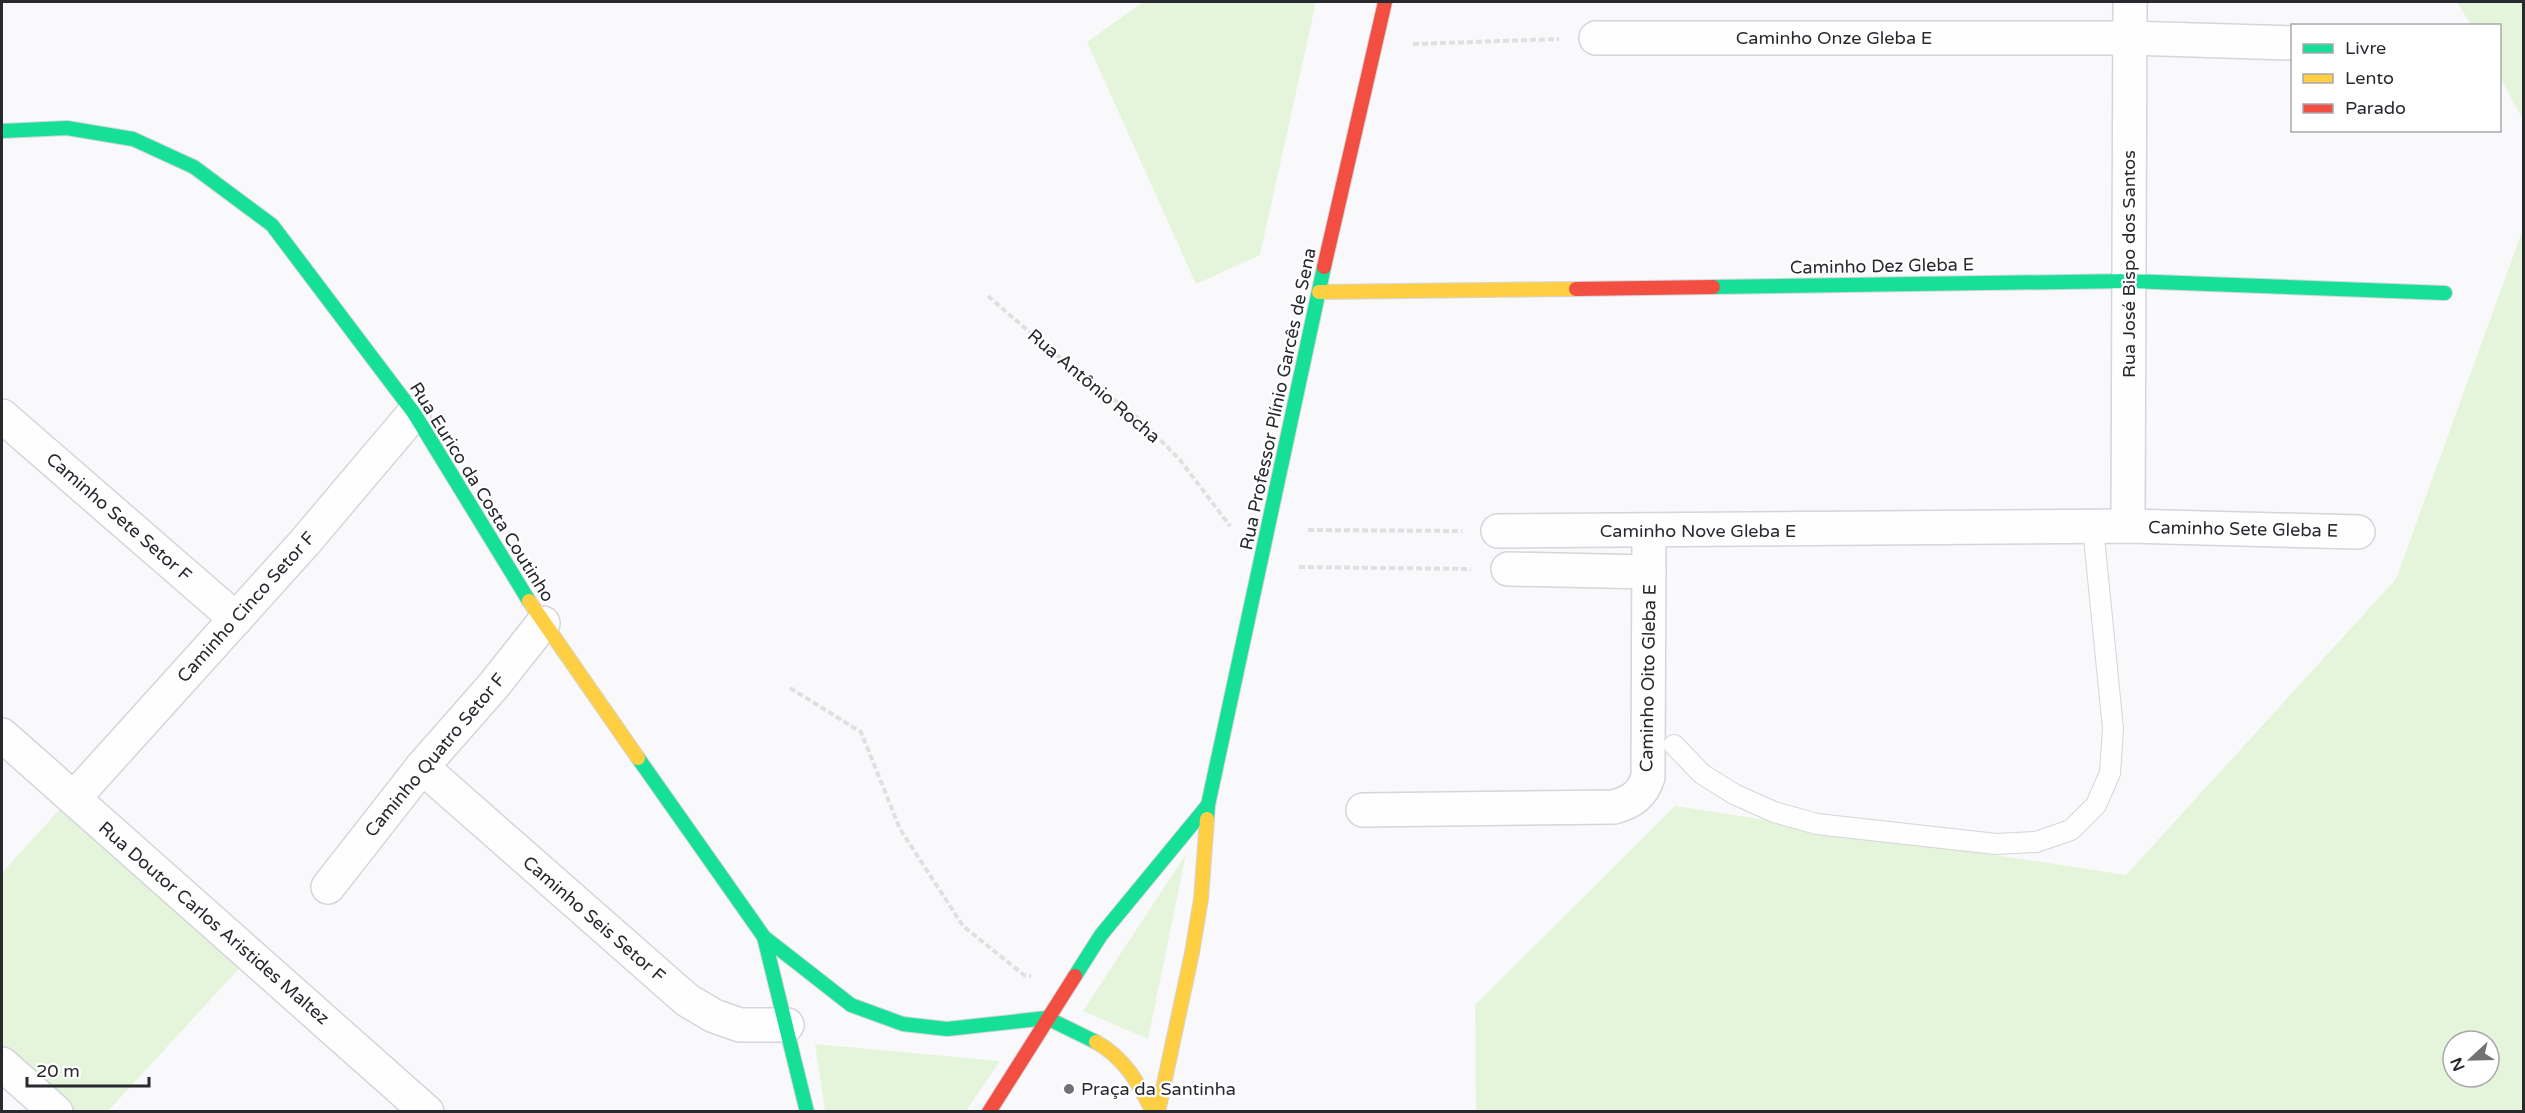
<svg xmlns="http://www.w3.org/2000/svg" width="2525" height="1113" font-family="'Varela Round',sans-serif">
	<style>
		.green { fill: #e5f5db; fill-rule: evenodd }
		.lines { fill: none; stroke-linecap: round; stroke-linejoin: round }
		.lane-casing { stroke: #d5d5da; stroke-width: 22 }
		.street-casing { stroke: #d5d5da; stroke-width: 36 }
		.fast-casing { stroke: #d5d5da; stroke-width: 16 }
		.slow-casing { stroke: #d5d5da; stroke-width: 16 }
		.jam-casing { stroke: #d5d5da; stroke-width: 16 }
		.path { stroke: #e0e0e1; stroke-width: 4; stroke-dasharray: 6 3; stroke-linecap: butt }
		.lane { stroke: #fefefe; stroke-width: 20 }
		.street { stroke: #fefefe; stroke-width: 33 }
		.fast { stroke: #16e098; stroke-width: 14 }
		.slow { stroke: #ffcf43; stroke-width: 14 }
		.jam { stroke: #f24e42; stroke-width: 14 }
		.poi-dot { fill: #717276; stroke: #fff; stroke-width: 2 }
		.labels { text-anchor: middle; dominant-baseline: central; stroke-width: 4.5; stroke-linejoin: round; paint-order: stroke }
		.street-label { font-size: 18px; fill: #28292f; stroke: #fff }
		.poi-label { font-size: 18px; fill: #28292f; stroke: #fff; text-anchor: start }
	</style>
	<rect width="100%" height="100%" fill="#f9f9fb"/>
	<g class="green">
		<path d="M1143,2H1316L1260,255L1196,284L1087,42Z"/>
		<path d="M2457,2H2523V120L2500,77V26L2471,25Z"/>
		<path d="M2523,229V1111H1476L1475,1005L1675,806L2126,875L2396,579ZM2453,1041H2489V1077H2453Z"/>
		<path d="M69,799L245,962L108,1111H52L2,1065V873Z"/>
		<path d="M1186,854L1148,1039L1083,1011Z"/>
		<path d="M815,1044L1000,1061L966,1111H825Z"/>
	</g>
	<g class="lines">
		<defs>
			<path id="lane" d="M1674,745L1702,774L1734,794L1774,812L1817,824L1996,844L2036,842L2071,830L2096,805L2110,773L2113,729L2093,527"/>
			<g id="street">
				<path d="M1596,38H2129L2292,43"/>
				<path d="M2,416L236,619"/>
				<path d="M2128,526L2130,2"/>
				<path d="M1498,531L2128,526L2358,532"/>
				<path d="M1508,569L1649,572"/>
				<path d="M2,735L427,1112"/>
				<path d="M422,767L687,1000L714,1016L740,1025H787"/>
				<path d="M74,798L305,542L414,413"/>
				<path d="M1363,810L1614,807C1632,802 1642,795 1648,777L1649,532"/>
				<path d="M328,887L422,767L494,685L543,623"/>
				<path d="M2,1064L56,1112"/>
			</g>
			<g id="fast">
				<path d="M2,131L67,128L133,139L194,167L272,225L414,413L529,601"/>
				<path d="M1713,287L2129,281L2445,293"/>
				<path d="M638,758L764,937L851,1005L903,1024L947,1029L1047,1018L1096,1042"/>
				<path d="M1207,819L1208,805L1324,267"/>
				<path d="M764,937L807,1112"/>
				<path d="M1075,976L1101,935L1208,805"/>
			</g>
			<g id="slow">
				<path d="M1319,292L1576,289"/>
				<path d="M529,601L638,758"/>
				<path d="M1096,1042C1125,1058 1139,1084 1153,1112"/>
				<path d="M1158,1112L1192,953L1201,899L1207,819"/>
			</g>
			<g id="jam">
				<path d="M1324,267L1385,2"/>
				<path d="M1576,289L1713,287"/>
				<path d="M989,1112L1075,976"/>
			</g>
		</defs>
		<use href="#lane" class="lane-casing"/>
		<use href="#street" class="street-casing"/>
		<use href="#fast" class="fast-casing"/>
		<use href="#slow" class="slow-casing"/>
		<use href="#jam" class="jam-casing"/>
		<g class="path">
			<path d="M1413,44L1559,39"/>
			<path d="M988,296L1049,349L1144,423L1180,460L1230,526"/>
			<path d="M1308,530L1462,531"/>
			<path d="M1299,567L1471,569"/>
			<path d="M790,688L861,732L900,829L963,926L1024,975L1031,976"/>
		</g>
		<use href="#lane" class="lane"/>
		<use href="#street" class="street"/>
		<use href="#fast" class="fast"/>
		<use href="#slow" class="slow"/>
		<use href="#jam" class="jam"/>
	</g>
	<circle class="poi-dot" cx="1069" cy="1089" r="6"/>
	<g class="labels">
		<g class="street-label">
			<text x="1834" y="38">Caminho Onze Gleba E</text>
			<text transform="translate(2129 264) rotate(-90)">Rua José Bispo dos Santos</text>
			<text transform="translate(1882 266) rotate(-1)">Caminho Dez Gleba E</text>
			<text transform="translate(1094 386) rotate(40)">Rua Antônio Rocha</text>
			<text transform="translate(1278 399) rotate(-78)">Rua Professor Plínio Garcês de Sena</text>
			<text transform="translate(482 492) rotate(58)">Rua Eurico da Costa Coutinho</text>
			<text transform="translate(119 517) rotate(41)">Caminho Sete Setor F</text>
			<text transform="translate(2243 529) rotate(1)">Caminho Sete Gleba E</text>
			<text x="1698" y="531">Caminho Nove Gleba E</text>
			<text transform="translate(246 607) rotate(-48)">Caminho Cinco Setor F</text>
			<text transform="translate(1648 678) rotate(-89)">Caminho Oito Gleba E</text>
			<text transform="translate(435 755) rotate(-50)">Caminho Quatro Setor F</text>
			<text transform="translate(594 919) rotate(41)">Caminho Seis Setor F</text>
			<text transform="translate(214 923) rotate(41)">Rua Doutor Carlos Aristides Maltez</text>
		</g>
		<g class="poi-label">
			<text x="1081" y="1089">Praça da Santinha</text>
		</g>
	</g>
	<rect width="2525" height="1113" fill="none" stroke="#28292f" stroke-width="6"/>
	<rect x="2291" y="24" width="210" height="108" fill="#ffffff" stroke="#a9a9ac" stroke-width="1.5"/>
	<rect x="2303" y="44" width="30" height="9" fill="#16e098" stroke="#a9a9ac" stroke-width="1.5"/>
	<text x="2345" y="54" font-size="18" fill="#28292f">Livre</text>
	<rect x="2303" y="74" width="30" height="9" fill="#ffcf43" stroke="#a9a9ac" stroke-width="1.5"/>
	<text x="2345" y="84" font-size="18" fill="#28292f">Lento</text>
	<rect x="2303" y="104" width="30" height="9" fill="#f24e42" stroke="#a9a9ac" stroke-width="1.5"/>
	<text x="2345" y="114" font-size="18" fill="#28292f">Parado</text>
	<g transform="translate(2471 1059) rotate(248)"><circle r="28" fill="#ffffff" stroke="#a9a9ac" stroke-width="1.5"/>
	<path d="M0-4.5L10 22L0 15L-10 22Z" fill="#717276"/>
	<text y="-9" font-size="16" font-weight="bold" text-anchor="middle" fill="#28292f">N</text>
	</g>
	<path d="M27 1077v9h122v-9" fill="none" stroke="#28292f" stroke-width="3"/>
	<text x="36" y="1077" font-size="18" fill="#28292f" stroke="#ffffff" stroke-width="4.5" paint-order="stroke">20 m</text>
</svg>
